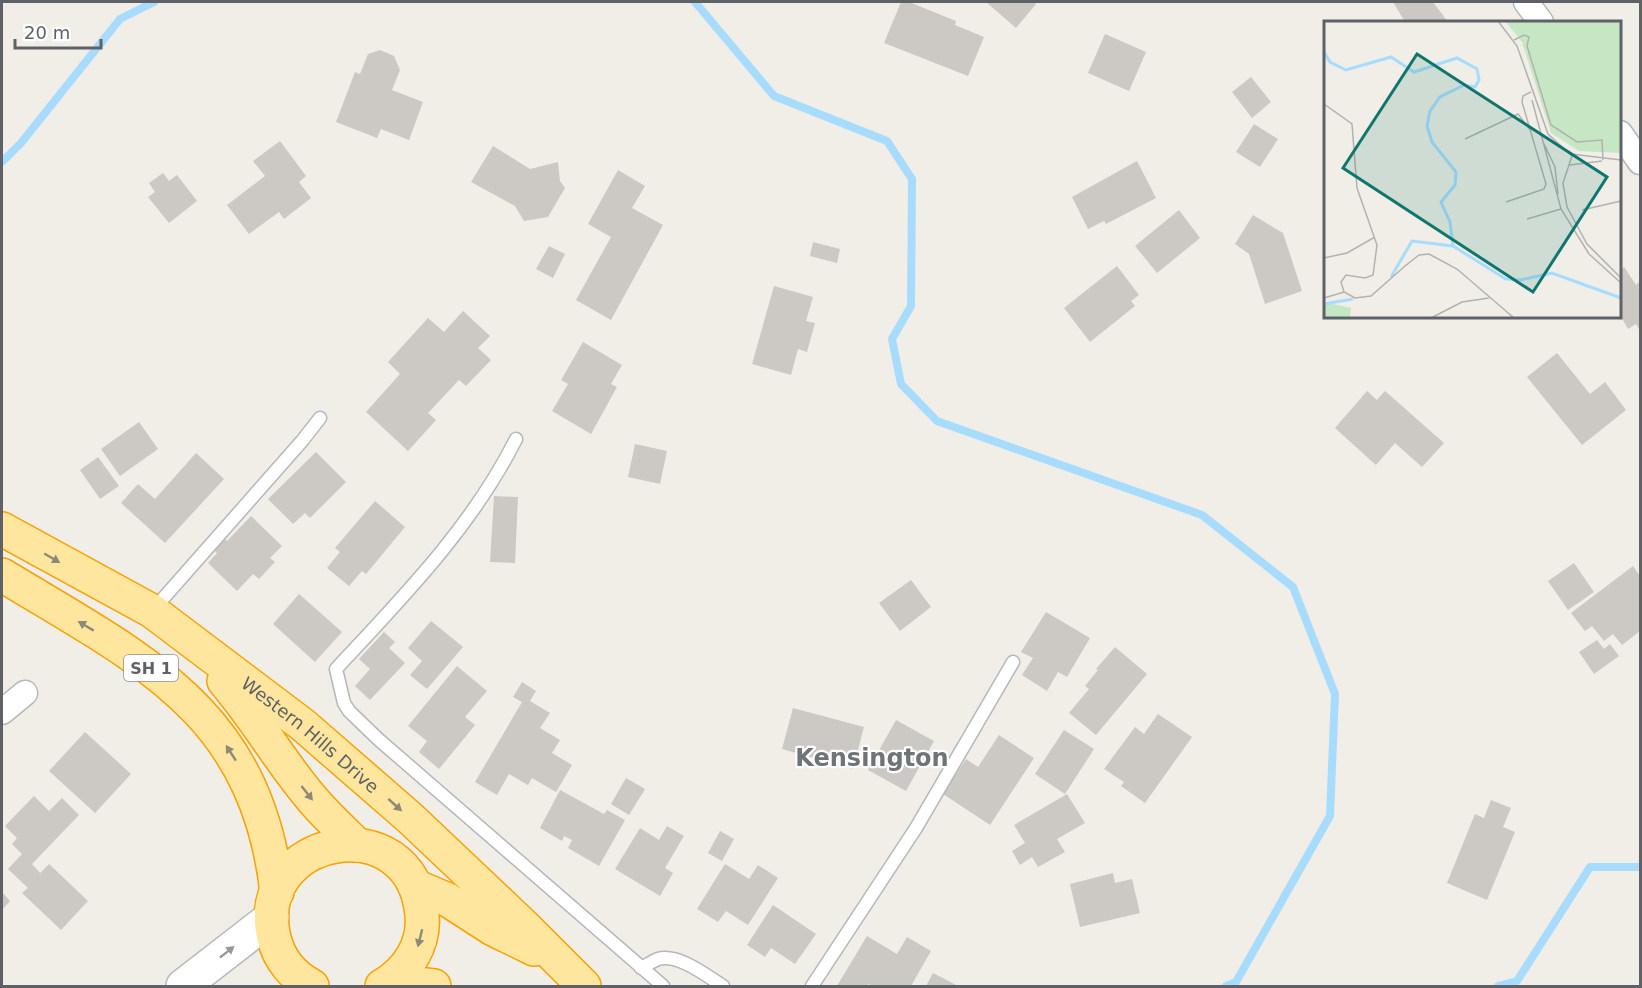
<svg xmlns="http://www.w3.org/2000/svg" width="1642" height="988" font-family="'DejaVu Sans',sans-serif">
	<style>
		.lines { fill: none; stroke-linecap: round; stroke-linejoin: round }
		.stream { stroke: #a8dcff; stroke-width: 8 }
		.building { fill: #ccc9c4 }
		.service-casing { stroke: #b4b7bb; stroke-width: 15 }
		.minor-casing { stroke: #b4b7bb; stroke-width: 27 }
		.secondary-casing { stroke: #b5b9be; stroke-width: 36 }
		.trunk-casing { stroke: #f7a200; stroke-width: 36 }
		.service { stroke: #fff; stroke-width: 12 }
		.minor { stroke: #fff; stroke-width: 24 }
		.secondary { stroke: #fff; stroke-width: 33 }
		.trunk { stroke: #fee69f; stroke-width: 33 }
		.oneway { fill: #8e8a78 }
		.oneway2 { fill: #96999c }
		.labels { text-anchor: middle; dominant-baseline: central; stroke-width: 4.5; stroke-linejoin: round; paint-order: stroke }
		.shield { fill: #fff; stroke: #8e9195; stroke-width: 1.5 }
		.shield-label { font-size: 16px; font-weight: bold; fill: #5e6267 }
		.street-label { font-size: 18px; fill: #5e6267; stroke: #fff }
		.district-label { font-size: 24px; font-weight: bold; fill: #6f7479; stroke: #fff }
		.inset-river { fill: none; stroke: #a8dcff; stroke-width: 3 }
		.inset-road { fill: none; stroke: #b2b2b0; stroke-width: 1.5 }
		.view { fill: #0f766e; fill-opacity: 0.15; stroke: #0f766e; stroke-width: 3 }
		.inset-edge { fill: none; stroke: #5e6267; stroke-width: 3 }
	</style>
	<rect width="100%" height="100%" fill="#f0eee7"/>
	<g class="lines">
		<g class="stream">
			<path d="M695,2L774,96L887,141L912,179L911,306L892,339L901,384L937,421L1202,515L1293,587L1335,694L1330,816L1236,982L1226,986"/>
			<path d="M2,162L21,143L120,19L154,2"/>
			<path d="M1498,986L1517,981L1590,867H1640"/>
		</g>
	</g>
	<g class="building">
		<path d="M901,2H909L956,21L955,25L984,37L968,76L884,43Z"/>
		<path d="M986,2H1034L1036,4L1016,28Z"/>
		<path d="M1393,2H1433L1448,22H1405Z"/>
		<path d="M1105,34L1146,52L1129,91L1088,73Z"/>
		<path d="M380,50L394,56L400,70L392,90L423,102L409,140L381,129L377,138L336,122L355,72L360,74L368,54Z"/>
		<path d="M1251,77L1271,102L1252,118L1232,92Z"/>
		<path d="M1254,124L1278,139L1260,167L1236,152Z"/>
		<path d="M280,141L306,176L299,182L311,198L284,219L279,212L249,234L227,205L265,176L253,161Z"/>
		<path d="M493,146L530,169L558,162L560,181L565,188L548,217L524,221L515,206L471,182Z"/>
		<path d="M1137,161L1156,198L1106,224L1104,221L1088,229L1072,197Z"/>
		<path d="M618,170L645,186L632,208L663,225L611,320L576,300L611,237L588,224Z"/>
		<path d="M163,173L169,181L177,175L197,201L169,223L148,197L155,192L149,183Z"/>
		<path d="M1179,210L1200,238L1157,273L1135,246Z"/>
		<path d="M1253,215L1283,233L1302,291L1265,304L1249,254L1235,244Z"/>
		<path d="M813,242L840,249L837,263L810,256Z"/>
		<path d="M549,246L565,254L553,278L536,269Z"/>
		<path d="M1117,266L1139,295L1131,301L1135,306L1090,342L1064,308Z"/>
		<path d="M1624,267L1636,285L1639,282L1640,284V331L1636,324L1628,329L1620,315V271Z"/>
		<path d="M774,286L813,297L806,321L815,323L807,352L798,349L791,375L752,364Z"/>
		<path d="M463,311L490,336L478,348L491,360L466,386L459,380L428,413L436,420L408,451L366,412L400,374L388,362L428,318L444,332Z"/>
		<path d="M583,342L622,365L611,384L617,387L591,434L552,411L568,384L561,380Z"/>
		<path d="M1557,353L1590,394L1605,382L1626,410L1582,445L1527,377Z"/>
		<path d="M1367,391L1377,400L1385,391L1444,443L1422,467L1395,443L1376,465L1335,428Z"/>
		<path d="M139,422L158,449L120,476L101,449Z"/>
		<path d="M635,444L667,451L660,484L628,477Z"/>
		<path d="M316,452L346,482L310,518L305,513L293,524L268,499Z"/>
		<path d="M196,453L224,479L165,543L121,503L138,484L155,499Z"/>
		<path d="M98,457L119,486L100,499L80,470Z"/>
		<path d="M494,496L518,497L515,563L490,562Z"/>
		<path d="M375,501L405,527L366,574L362,571L349,586L327,568L340,552L335,548Z"/>
		<path d="M251,516L282,546L270,558L275,562L259,579L253,574L237,591L208,563L217,553L212,548L222,536L227,541Z"/>
		<path d="M1574,563L1594,592L1568,610L1548,581Z"/>
		<path d="M1633,566L1640,576V631L1622,645L1613,634L1604,641L1592,626L1585,631L1571,613Z"/>
		<path d="M911,580L931,607L900,631L879,603Z"/>
		<path d="M299,594L342,632L315,662L273,624Z"/>
		<path d="M1046,612L1090,638L1067,677L1058,672L1047,691L1022,675L1033,658L1021,652Z"/>
		<path d="M431,621L463,647L427,689L410,675L422,661L408,648Z"/>
		<path d="M384,632L395,642L389,648L405,663L370,700L355,686L370,669L359,659Z"/>
		<path d="M1597,640L1604,649L1610,644L1619,656L1594,674L1579,652Z"/>
		<path d="M1115,647L1147,674L1096,735L1069,713L1089,689L1085,686L1098,670L1096,669Z"/>
		<path d="M457,666L487,691L465,717L475,725L439,769L419,752L427,741L408,726Z"/>
		<path d="M522,682L536,691L530,701L550,713L540,728L560,740L552,753L572,765L556,792L532,778L528,785L509,774L497,795L475,782L522,702L513,697Z"/>
		<path d="M793,708L864,727L853,769L782,749Z"/>
		<path d="M1158,714L1192,737L1145,803L1121,786L1124,782L1104,769L1135,727L1144,734Z"/>
		<path d="M896,720L934,741L906,791L868,770Z"/>
		<path d="M1064,730L1094,749L1065,794L1035,774Z"/>
		<path d="M85,732L131,774L95,813L49,771Z"/>
		<path d="M999,735L1034,758L990,825L943,794L966,759L978,767Z"/>
		<path d="M626,778L645,789L629,815L611,804Z"/>
		<path d="M560,790L604,814L607,810L625,820L599,866L568,848L572,840L564,836L562,841L540,828Z"/>
		<path d="M1067,794L1085,823L1057,839L1065,852L1038,867L1032,857L1020,865L1012,851L1025,843L1014,825Z"/>
		<path d="M34,796L49,811L62,798L79,815L32,864L40,873L49,864L88,901L61,930L22,893L28,888L8,869L22,854L12,844L17,838L5,826Z"/>
		<path d="M1491,800L1511,808L1503,827L1515,832L1487,900L1447,883L1475,814L1484,818Z"/>
		<path d="M667,826L684,836L665,868L673,873L660,896L615,869L640,828L659,840Z"/>
		<path d="M720,831L734,839L722,861L708,853Z"/>
		<path d="M725,864L749,879L758,865L778,878L748,925L726,911L718,922L697,909Z"/>
		<path d="M1113,873L1115,883L1132,879L1140,913L1080,927L1070,884Z"/>
		<path d="M2,892L10,901L2,910Z"/>
		<path d="M773,905L816,934L795,964L771,948L765,957L747,945Z"/>
		<path d="M867,936L897,954L907,937L931,951L911,986H873L868,984L867,986H837Z"/>
		<path d="M933,973L958,986H926Z"/>
	</g>
	<g class="lines">
		<defs>
			<g id="service">
				<path d="M516,439C472,527 402,598 336,669L344,703L349,711L378,739L663,986"/>
				<path d="M153,610L302,441L320,418"/>
				<path d="M641,968C647,965 653,961 658,959C678,953 707,976 723,986"/>
				<path d="M812,986L916,828L1013,662"/>
			</g>
			<g id="minor">
				<path d="M1526,2L1541,22"/>
				<path d="M1620,133L1640,162"/>
				<path d="M2,712L25,693"/>
			</g>
			<path id="secondary" d="M183,986L272,917"/>
			<g id="trunk">
				<path id="s1" d="M2,529L152,611L303,725L410,818L524,926L584,986"/>
				<path d="M2,575C142,660 256,710 277,892"/>
				<path d="M224,681C255,717 278,758 308,794C323,813 340,828 357,845"/>
				<path d="M415,886L448,900L493,929L534,949"/>
				<path d="M391,981L434,986"/>
				<path d="M312,986C293,976 279,959 274,938C249,836 412,803 422,915C425,945 407,972 382,986"/>
			</g>
		</defs>
		<use href="#service" class="service-casing"/>
		<use href="#minor" class="minor-casing"/>
		<use href="#secondary" class="secondary-casing"/>
		<use href="#trunk" class="trunk-casing"/>
		<use href="#service" class="service"/>
		<use href="#minor" class="minor"/>
		<use href="#secondary" class="secondary"/>
		<use href="#trunk" class="trunk"/>
	</g>
	<defs><path id="oneway-solid" d="M-6-.8H1V-3.2L6.5 0L1 3.2V.8H-6Z" transform="scale(1.5)"/></defs>
	<g class="oneway">
		<use href="#oneway-solid" transform="translate(52 558) rotate(30)"/>
		<use href="#oneway-solid" transform="translate(86 626) rotate(-149)"/>
		<use href="#oneway-solid" transform="translate(231 753) rotate(-123)"/>
		<use href="#oneway-solid" transform="translate(307 793) rotate(52)"/>
		<use href="#oneway-solid" transform="translate(395 805) rotate(42)"/>
		<use href="#oneway-solid" transform="translate(420 938) rotate(104)"/>
	</g>
	<use class="oneway2" href="#oneway-solid" transform="translate(227 952) rotate(-38)"/>
	<g class="labels">
		<rect class="shield" x="124" y="655" width="54" height="26" rx="4.5"/>
		<g class="shield-label">
			<text x="151" y="668">SH 1</text>
		</g>
		<g class="street-label">
			<text stroke="none"><textPath href="#s1" startOffset="372">Western Hills Drive</textPath></text>
		</g>
		<g class="district-label">
			<text x="872" y="758">Kensington</text>
		</g>
	</g>
	<g transform="translate(1324 21)">
		<rect width="297" height="297" fill="#f0eee7"/>
		<path d="M181,0H297V132L255,130L227,112L198,21ZM0,281L27,287L26,297H0Z" fill="#c5e7c3"/>
		<path class="inset-river" d="M0,31L6,41L22,49L67,36L90,51L133,37L153,48L155,59L151,66L140,64L116,76L106,90L103,105L108,121L132,151L131,164L117,181L126,201L129,225M67,256L88,220L129,225L182,258L196,259L228,252L297,277M0,283L29,278"/>
		<path class="inset-road" d="M174,0L193,25L224,113L248,135L239,162L243,186L263,223L297,257M190,19L200,14L205,16L203,25L227,104L253,121L278,119L279,139M208,79L237,188L265,233L297,262M0,83L28,103L33,167L53,224L49,254L41,257L22,254L17,261L20,271L31,277L47,275L81,245L95,234L105,233L133,248L190,297M141,118L194,93L207,110M220,123L231,146L234,173M247,133L297,139M246,144L278,140M182,181L220,168L222,163L198,81L199,75L207,71M258,189L297,180M203,198L237,188M0,237L23,232L51,216M0,277L20,271M107,297L138,281L165,277"/>
		<path class="view" d="M93,33L283,156L209,271L19,147Z"/>
		<rect width="297" height="297" class="inset-edge"/>
	</g>
	<rect width="1642" height="988" fill="none" stroke="#5e6267" stroke-width="6"/>
	<path d="M15 39v9h86v-9" fill="none" stroke="#5e6267" stroke-width="3"/>
	<text x="24" y="39" font-size="18" fill="#5e6267" stroke="#ffffff" stroke-width="4.5" paint-order="stroke">20 m</text>
</svg>
